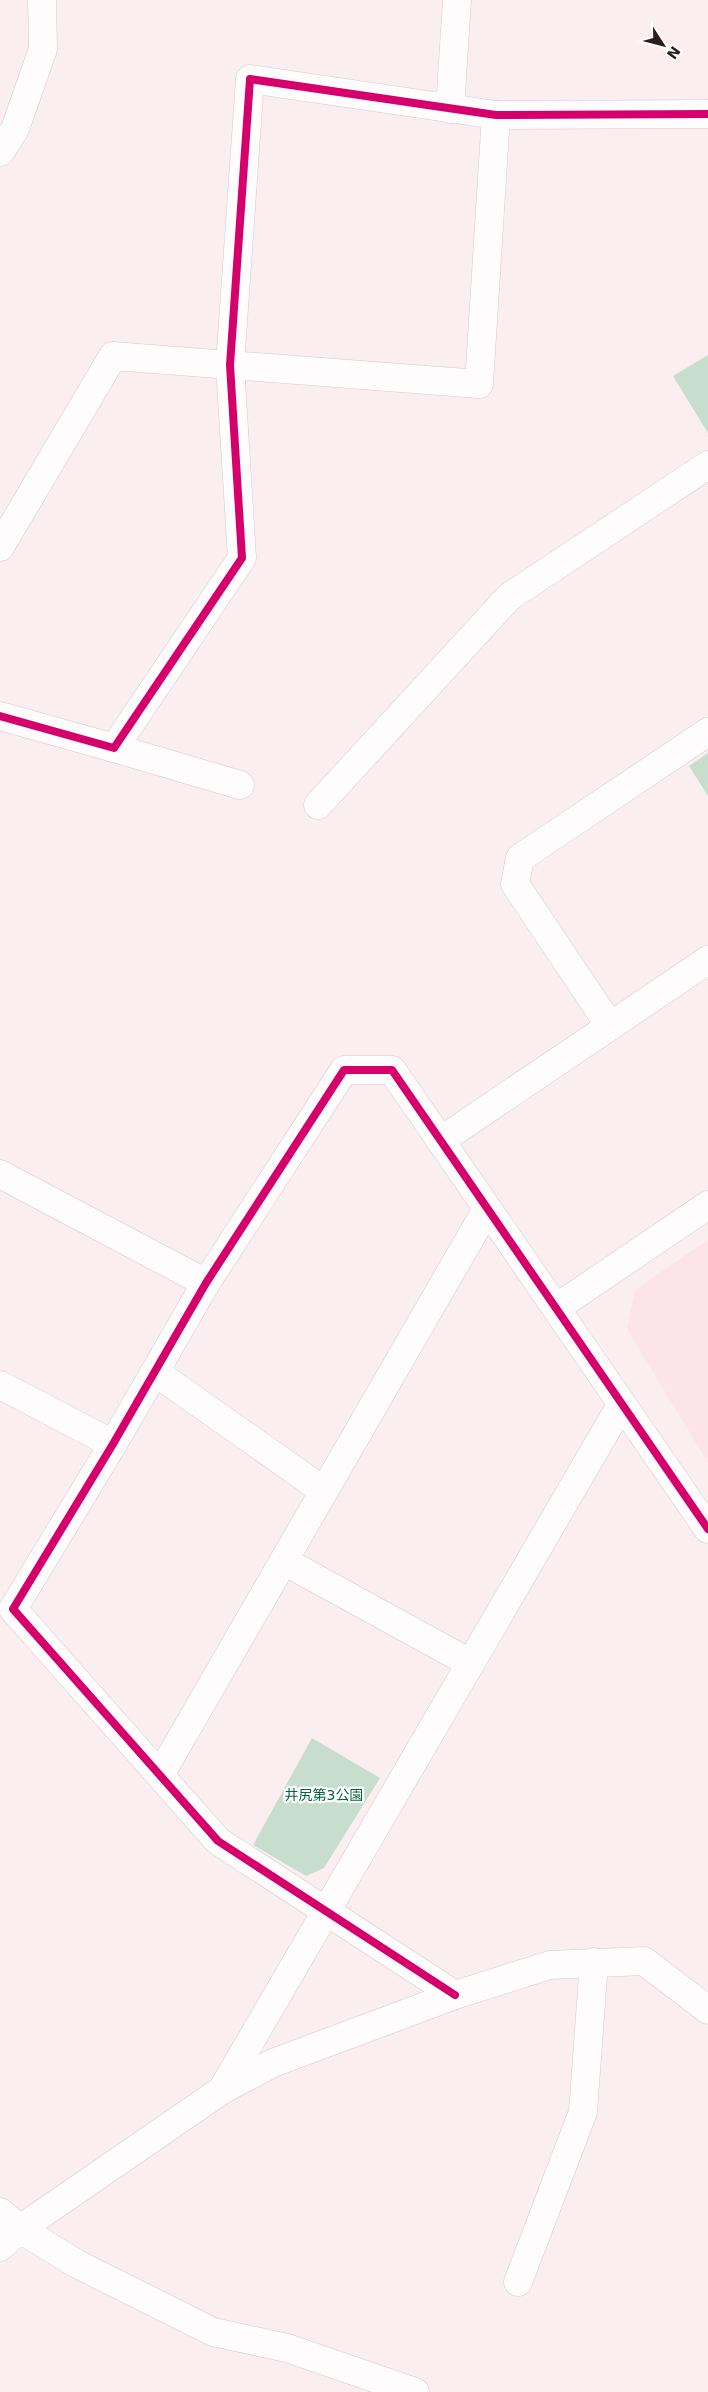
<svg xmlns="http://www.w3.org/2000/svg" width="708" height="2392" font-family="'DejaVu Sans','Noto Sans JP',sans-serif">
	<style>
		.built { fill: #fce4e9 }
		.green { fill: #c7dece }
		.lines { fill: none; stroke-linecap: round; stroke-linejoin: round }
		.minor-casing { stroke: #d5cacc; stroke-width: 29 }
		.minor { stroke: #fefcfd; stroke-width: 28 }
		.cycleway-casing { stroke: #fff; stroke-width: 11 }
		.cycleway { stroke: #d6006c; stroke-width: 8 }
		.labels { text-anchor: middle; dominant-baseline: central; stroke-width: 4.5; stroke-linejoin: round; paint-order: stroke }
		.park-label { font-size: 14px; fill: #06653c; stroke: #fff }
	</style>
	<rect width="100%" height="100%" fill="#faeef1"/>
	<path class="built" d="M708,1240V1463L627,1329L635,1290Z"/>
	<g class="green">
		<path d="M708,355V433L673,376Z"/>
		<path d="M708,753V796L689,766Z"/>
		<path d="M312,1738L380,1778L324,1868L306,1876L253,1845Z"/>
	</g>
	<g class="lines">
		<defs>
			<g id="minor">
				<path d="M450,109L457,0"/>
				<path d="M0,152L15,129L43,49L42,0"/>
				<path d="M0,547L113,356L479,384L496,115"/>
				<path d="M0,716L114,748L242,558L230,365L250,79L496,115L708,114"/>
				<path d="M114,748L240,785"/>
				<path d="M318,805L509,597L708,465"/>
				<path d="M610,1026L515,884L520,858L708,732"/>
				<path d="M440,1141L708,960"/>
				<path d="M0,1174L206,1283"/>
				<path d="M556,1308L708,1205"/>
				<path d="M155,1372L324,1491"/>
				<path d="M0,1385L113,1444"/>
				<path d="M284,1561L470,1663"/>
				<path d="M160,1775L487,1209"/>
				<path d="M455,1995L218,1841L13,1609L113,1444L206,1283L344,1070H392L708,1529"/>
				<path d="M222,2090L621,1405"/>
				<path d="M0,2212L20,2229L77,2264L213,2332L287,2348L415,2392"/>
				<path d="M0,2247L20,2229L222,2090L273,2063L455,1995L550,1965L644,1961L708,2010"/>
				<path d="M518,2282L583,2112L594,1962"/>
			</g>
		</defs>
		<use href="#minor" class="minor-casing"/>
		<use href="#minor" class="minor"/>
		<defs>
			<g id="cycleway">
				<path d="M0,716L114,748L242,558L230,365L250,79L496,115L708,114"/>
				<path d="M455,1995L218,1841L13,1609L113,1444L206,1283L344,1070H392L708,1529"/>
			</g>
		</defs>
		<use href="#cycleway" class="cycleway-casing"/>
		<use href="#cycleway" class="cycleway"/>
	</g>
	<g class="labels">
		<g class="park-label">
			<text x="324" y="1795">井尻第3公園</text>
		</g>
	</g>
	<g transform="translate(663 45) rotate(126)" stroke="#ffffff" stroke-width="4" paint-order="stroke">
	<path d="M0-4L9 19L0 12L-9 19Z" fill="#291d20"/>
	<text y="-8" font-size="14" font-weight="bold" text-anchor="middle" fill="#291d20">N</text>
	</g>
</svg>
